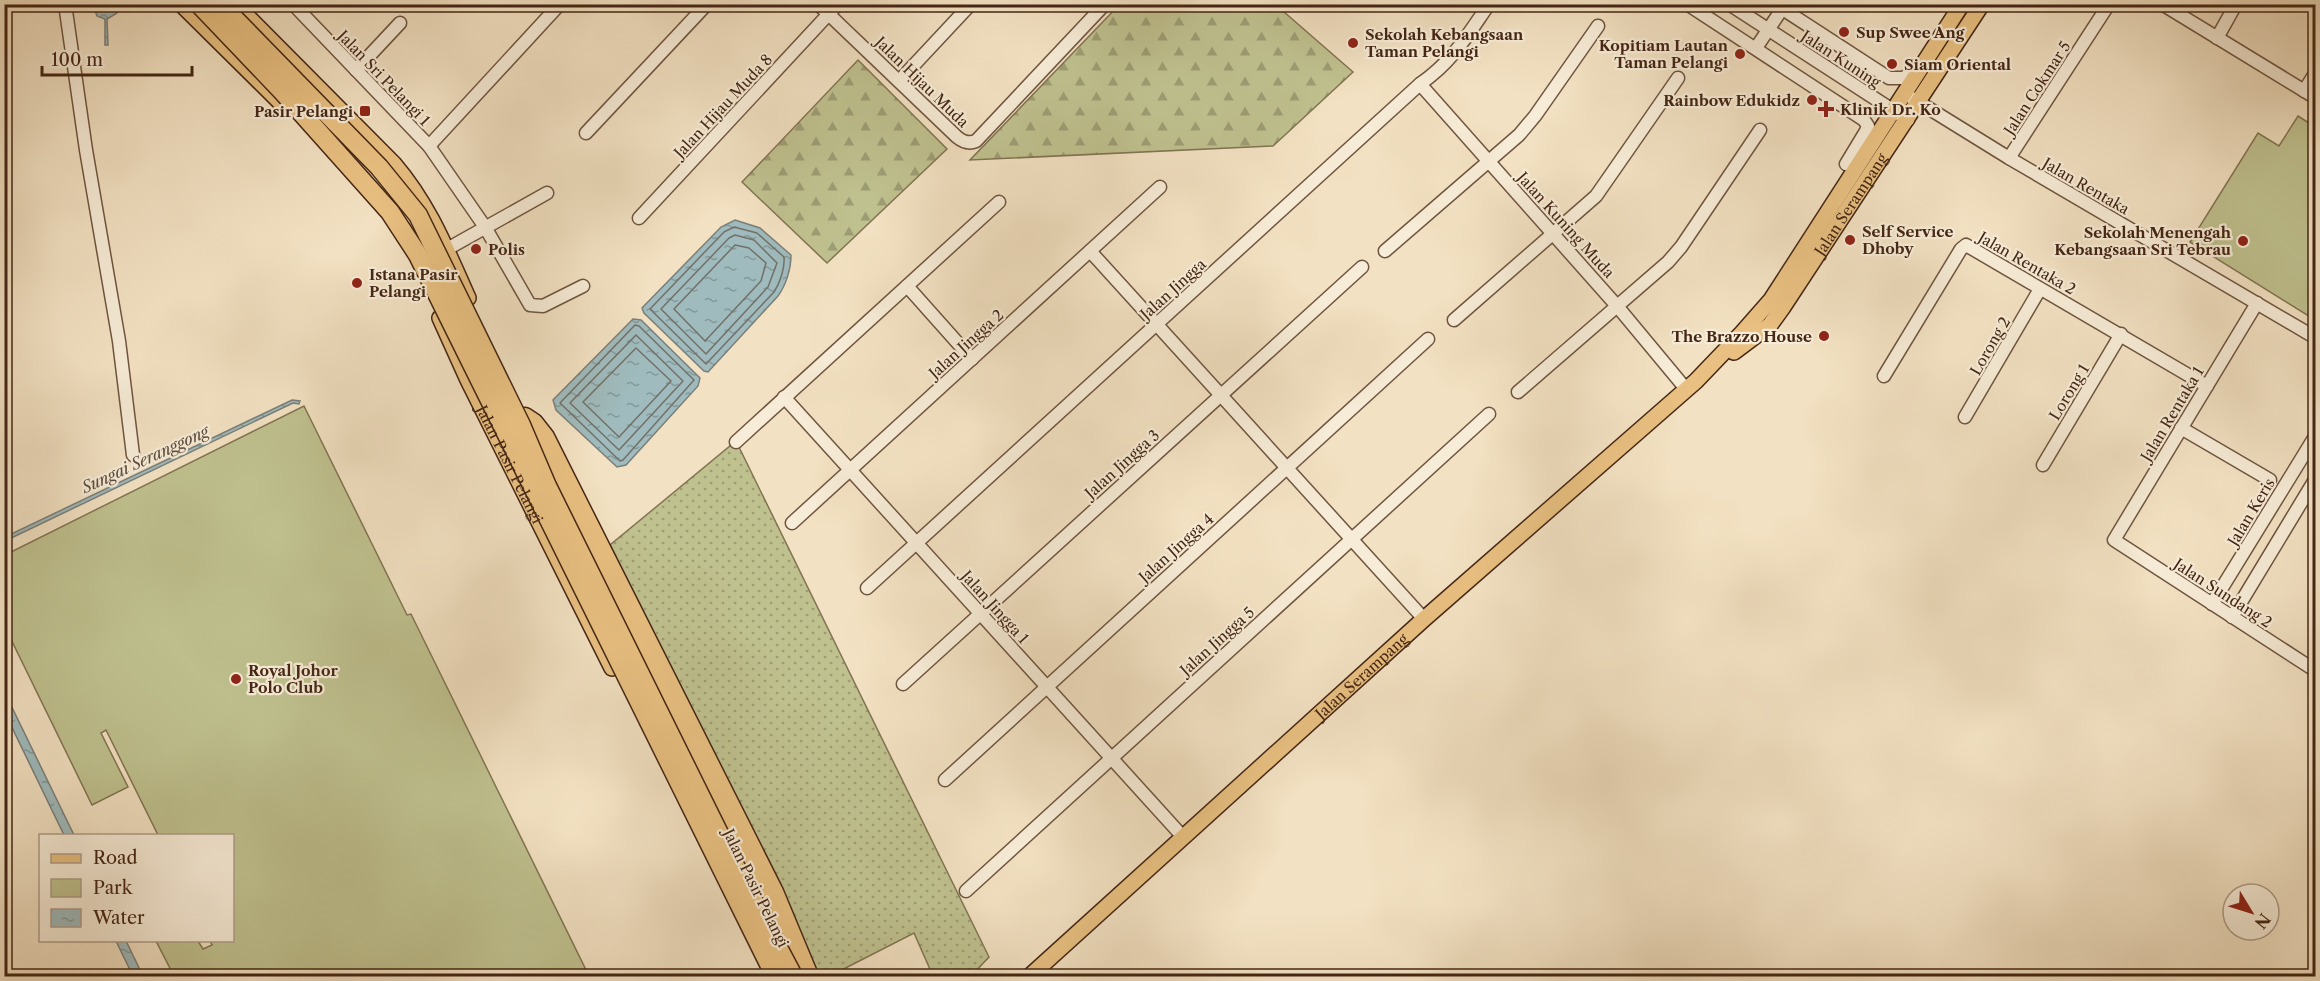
<svg xmlns="http://www.w3.org/2000/svg" width="2320" height="981" font-family="'Libre Caslon Text',serif">
	<style>
		.green { fill: url(#green-dots); stroke: #827452; stroke-width: 1.5 }
		.forest { fill: url(#forest-firs); stroke: #827452; stroke-width: 1.5 }
		.pitch { fill: #bfc18f; stroke: #827452; stroke-width: 1.5 }
		.water { fill: url(#water-ripples); stroke: #7b7f7a; stroke-width: 1.5 }
		.lines { fill: none; stroke-linecap: round; stroke-linejoin: round }
		.shore { stroke: #727069; stroke-width: 1.5 }
		.minor-casing { stroke: #705540; stroke-width: 15 }
		.major-casing { stroke: #442615; stroke-width: 18 }
		.highway-casing { stroke: #442615; stroke-width: 21 }
		.minor { stroke: #f7ecd7; stroke-width: 12 }
		.major { stroke: #e9c081; stroke-width: 15 }
		.highway { stroke: #e9c081; stroke-width: 18 }
		.highway-bridge-casing { stroke: #442615; stroke-width: 21; stroke-linecap: butt }
		.highway-bridge { stroke: #e9c081; stroke-width: 18 }
		.poi-dot { fill: #8f2418; stroke: #f7ecd7; stroke-width: 2 }
		.labels { text-anchor: middle; dominant-baseline: central; stroke-width: 4.5; stroke-linejoin: round; paint-order: stroke }
		.poi-label { font-size: 15px; font-weight: bold; fill: #442615; stroke: #f7ecd7; text-anchor: start }
		.street-label { font-size: 15px; fill: #442615; stroke: #f7ecd7 }
		.water-label { font-size: 16px; font-style: italic; fill: #5b4b3f; stroke: #f7ecd7 }
	</style>
	<defs>
		<pattern id="green-dots" width="8" height="8" patternUnits="userSpaceOnUse" patternTransform="scale(1.5)"><rect width="8" height="8" fill="#bfc18f"/><path d="M2 2h.1M6 6h.1" fill="none" stroke="#9d9d74" stroke-width="1.8" stroke-linecap="round"/></pattern>
		<pattern id="forest-firs" width="22" height="20" patternUnits="userSpaceOnUse" patternTransform="scale(1.5)"><rect width="22" height="20" fill="#bfc18f"/><path d="M5 1l3.5 6h-7zM16 11l3.5 6h-7z" fill="#9d9d74"/></pattern>
		<pattern id="water-ripples" width="26" height="14" patternUnits="userSpaceOnUse" patternTransform="scale(1.5)"><rect width="26" height="14" fill="#9fbbbd"/><path d="M2 4q2-2 4 0t4 0M15 11q2-2 4 0t4 0" fill="none" stroke="#839898"/></pattern>
	</defs>
	<rect width="100%" height="100%" fill="#f2e1c2"/>
	<filter id="stains"><feTurbulence type="fractalNoise" baseFrequency=".00333" numOctaves="4"/><feColorMatrix values="0 0 0 0 .2 0 0 0 0 .09 0 0 0 0 .02 0 0 0 .5 -.17"/></filter>
	<radialGradient id="worn" r=".72"><stop offset=".6" stop-color="#630" stop-opacity="0"/><stop offset="1" stop-color="#630" stop-opacity=".3"/></radialGradient>
	<path class="green" d="M736,441L989,957L971,976H933L914,933L830,976H816L749,825L610,545Z"/>
	<g class="forest">
		<path d="M1120,4L1276,5L1353,72L1273,146L970,160Z"/>
		<path d="M858,60L947,149L827,263L742,182Z"/>
	</g>
	<g class="pitch">
		<path d="M2298,116L2315,127V320L2190,242L2258,133L2279,146Z"/>
		<path d="M304,406L407,615L411,614L589,976H174L156,941H198L203,949L212,945L210,941L232,940V836L158,835L106,730L101,733L128,787L92,805L5,627V555Z"/>
	</g>
	<g class="water">
		<path d="M93,5H119L117,13L107,19L108,45H105V19L97,16Z"/>
		<path d="M735,220L760,228L791,255C791,269 786,285 778,296L708,372L704,371L644,313L642,308L721,227Z"/>
		<path d="M633,319L641,320L700,378L698,386L626,465L617,467L556,410L553,400Z"/>
		<path d="M292,400L300,401L299,404L293,403L5,541V537Z"/>
		<path d="M4,693H5L74,835H64L5,713Z"/>
		<path d="M116,941H126L143,976H133Z"/>
	</g>
	<g class="lines">
		<g class="shore">
			<path d="M734,227L757,233L784,257C785,268 780,283 774,292L706,364L650,309L724,232Z"/>
			<path d="M735,235L754,240L777,263L768,287L706,354L661,309L729,238Z"/>
			<path d="M735,245L749,248L766,263L761,281L705,341L674,309Z"/>
			<path d="M635,325L639,326L694,380L623,460L620,461L560,403Z"/>
			<path d="M636,335L683,381L619,450L570,403Z"/>
			<path d="M636,348L671,381L619,437L583,402Z"/>
		</g>
		<defs>
			<g id="minor">
				<path d="M65,4L86,150L119,341L133,455"/>
				<path d="M293,4L429,146L485,227L530,305L543,306L583,286"/>
				<path d="M818,4L957,137C963,142 969,144 976,141L1105,4"/>
				<path d="M1687,4L1864,120L1868,126L1866,131L1846,164"/>
				<path d="M1729,4L1908,120"/>
				<path d="M1775,4L1889,78H1902L1920,71"/>
				<path d="M2162,4L2316,98"/>
				<path d="M2217,38L2236,4"/>
				<path d="M1756,48L1782,9"/>
				<path d="M356,70L400,23"/>
				<path d="M899,81L971,4"/>
				<path d="M1420,84L1617,306L1686,389"/>
				<path d="M2304,91L2316,72"/>
				<path d="M1912,98L2009,158L2316,338"/>
				<path d="M586,133L707,4"/>
				<path d="M429,146L560,4"/>
				<path d="M2009,158L2109,4"/>
				<path d="M639,218L838,4"/>
				<path d="M1090,251L1424,619"/>
				<path d="M1385,251L1519,135L1535,116L1598,26"/>
				<path d="M440,253L547,193"/>
				<path d="M907,286L972,359"/>
				<path d="M2257,303L2114,540L2316,671"/>
				<path d="M1454,320L1596,196L1678,78"/>
				<path d="M1884,376L1961,249L1966,245L2207,386"/>
				<path d="M1518,392L1668,262L1681,247L1760,130"/>
				<path d="M784,397L1183,837"/>
				<path d="M1965,417L2040,289"/>
				<path d="M2181,428L2270,480"/>
				<path d="M736,442L999,202"/>
				<path d="M2043,465L2121,334"/>
				<path d="M792,523L1160,187"/>
				<path d="M867,588L1420,84C1452,62 1467,36 1489,4"/>
				<path d="M2212,604L2316,435"/>
				<path d="M2232,617L2316,478"/>
				<path d="M903,684L1362,267"/>
				<path d="M945,780L1428,339"/>
				<path d="M966,891L1489,414"/>
			</g>
			<g id="major">
				<path d="M181,4L287,109"/>
				<path d="M235,4L394,164C429,205 446,249 468,298"/>
				<path id="s1" d="M440,318L468,380L612,668"/>
				<path id="s2" d="M1734,352L1770,325L1783,307L1982,4"/>
				<path d="M534,436L764,904"/>
				<path id="s3" d="M1030,976L1424,619L1696,381L1742,333L1771,300L1962,4"/>
			</g>
			<path id="highway" d="M525,417L534,423L545,437L774,892L809,976"/>
		</defs>
		<use href="#minor" class="minor-casing"/>
		<use href="#major" class="major-casing"/>
		<use href="#highway" class="highway-casing"/>
		<use href="#minor" class="minor"/>
		<use href="#major" class="major"/>
		<use href="#highway" class="highway"/>
		<defs>
			<g id="highway-bridge">
				<path d="M199,4L282,91L390,212L418,255L775,976"/>
				<path d="M220,4L379,167L418,215L521,425L547,486L740,876L793,976"/>
			</g>
		</defs>
		<use href="#highway-bridge" class="highway-bridge-casing"/>
		<use href="#highway-bridge" class="highway-bridge"/>
	</g>
	<g class="poi-dot">
		<circle cx="1844" cy="32" r="6"/>
		<circle cx="1353" cy="43" r="6"/>
		<circle cx="1740" cy="54" r="6"/>
		<circle cx="1892" cy="64" r="6"/>
		<circle cx="1812" cy="100" r="6"/>
		<path d="M1823 100h6v6h6v6h-6v6h-6v-6h-6v-6h6z"/>
		<rect x="359" y="105" width="12" height="12" rx="3"/>
		<circle cx="1850" cy="240" r="6"/>
		<circle cx="2243" cy="241" r="6"/>
		<circle cx="476" cy="249" r="6"/>
		<circle cx="357" cy="283" r="6"/>
		<circle cx="1824" cy="336" r="6"/>
		<circle cx="236" cy="679" r="6"/>
	</g>
	<g class="labels">
		<g class="poi-label">
			<text x="1856" y="32">Sup Swee Ang</text>
			<text x="1365" y="34">Sekolah Kebangsaan<tspan x="1365" dy="17">Taman Pelangi</tspan></text>
			<text x="1728" y="45" text-anchor="end">Kopitiam Lautan<tspan x="1728" dy="17">Taman Pelangi</tspan></text>
			<text x="1904" y="64">Siam Oriental</text>
			<text x="1800" y="100" text-anchor="end">Rainbow Edukidz</text>
			<text x="1840" y="109">Klinik Dr. Ko</text>
			<text x="353" y="111" text-anchor="end">Pasir Pelangi</text>
			<text x="1862" y="231">Self Service<tspan x="1862" dy="17">Dhoby</tspan></text>
			<text x="2231" y="232" text-anchor="end">Sekolah Menengah<tspan x="2231" dy="17">Kebangsaan Sri Tebrau</tspan></text>
			<text x="488" y="249">Polis</text>
			<text x="369" y="274">Istana Pasir<tspan x="369" dy="17">Pelangi</tspan></text>
			<text x="1812" y="336" text-anchor="end">The Brazzo House</text>
			<text x="248" y="670">Royal Johor<tspan x="248" dy="17">Polo Club</tspan></text>
		</g>
		<g class="street-label">
			<text transform="translate(1841 59) rotate(33)">Jalan Kuning</text>
			<text transform="translate(384 78) rotate(46)">Jalan Sri Pelangi 1</text>
			<text transform="translate(922 82) rotate(44)">Jalan Hijau Muda</text>
			<text transform="translate(2037 88) rotate(-57)">Jalan Cokmar 5</text>
			<text transform="translate(723 106) rotate(-47)">Jalan Hijau Muda 8</text>
			<text transform="translate(2086 186) rotate(30)">Jalan Rentaka</text>
			<text stroke="none"><textPath href="#s2" startOffset="190">Jalan Serampang</textPath></text>
			<text transform="translate(1566 225) rotate(48)">Jalan Kuning Muda</text>
			<text transform="translate(2027 263) rotate(30)">Jalan Rentaka 2</text>
			<text transform="translate(1173 289) rotate(-42)">Jalan Jingga</text>
			<text transform="translate(966 344) rotate(-42)">Jalan Jingga 2</text>
			<text transform="translate(1990 346) rotate(-60)">Lorong 2</text>
			<text transform="translate(2069 392) rotate(-59)">Lorong 1</text>
			<text transform="translate(2172 414) rotate(-59)">Jalan Rentaka 1</text>
			<text stroke="none"><textPath href="#s1" startOffset="162">Jalan Pasir Pelangi</textPath></text>
			<text transform="translate(1122 464) rotate(-42)">Jalan Jingga 3</text>
			<text transform="translate(2251 512) rotate(-59)">Jalan Keris</text>
			<text transform="translate(1176 548) rotate(-42)">Jalan Jingga 4</text>
			<text transform="translate(2223 593) rotate(33)">Jalan Sundang 2</text>
			<text transform="translate(995 607) rotate(48)">Jalan Jingga 1</text>
			<text transform="translate(1217 641) rotate(-42)">Jalan Jingga 5</text>
			<text stroke="none"><textPath href="#s3" startOffset="447">Jalan Serampang</textPath></text>
			<text transform="translate(756 888) rotate(64)">Jalan Pasir Pelangi</text>
		</g>
		<g class="water-label">
			<text transform="translate(145 459) rotate(-25)">Sungai Seranggong</text>
		</g>
	</g>
	<rect width="2320" height="981" fill="none" stroke="#f2e1c2" stroke-width="24"/>
	<rect x="6" y="6" width="2308" height="969" fill="none" stroke="#442615" stroke-width="3"/>
	<rect x="12" y="12" width="2296" height="957" fill="none" stroke="#442615" stroke-width="1.5"/>
	<rect x="39" y="834" width="195" height="108" fill="#f7ecd7" stroke="#af9d89" stroke-width="1.5"/>
	<rect x="51" y="854" width="30" height="9" fill="#e9c081" stroke="#af9d89" stroke-width="1.5"/>
	<text x="93" y="864" font-size="18" fill="#442615">Road</text>
	<rect x="51" y="879" width="30" height="18" fill="#bfc18f" stroke="#af9d89" stroke-width="1.5"/>
	<text x="93" y="894" font-size="18" fill="#442615">Park</text>
	<rect x="51" y="909" width="30" height="18" fill="url(#water-ripples)" stroke="#af9d89" stroke-width="1.5"/>
	<text x="93" y="924" font-size="18" fill="#442615">Water</text>
	<g transform="translate(2251 912) rotate(128)"><circle r="28" fill="#f7ecd7" stroke="#af9d89" stroke-width="1.5"/>
	<path d="M0-4.5L10 22L0 15L-10 22Z" fill="#8f2418"/>
	<text y="-9" font-size="16" font-weight="bold" text-anchor="middle" fill="#442615">N</text>
	</g>
	<path d="M42 66v9h150v-9" fill="none" stroke="#442615" stroke-width="3"/>
	<text x="51" y="66" font-size="18" fill="#442615" stroke="#f7ecd7" stroke-width="4.5" paint-order="stroke">100 m</text>
	<rect width="100%" height="100%" filter="url(#stains)"/>
	<rect width="100%" height="100%" fill="url(#worn)"/>
</svg>
